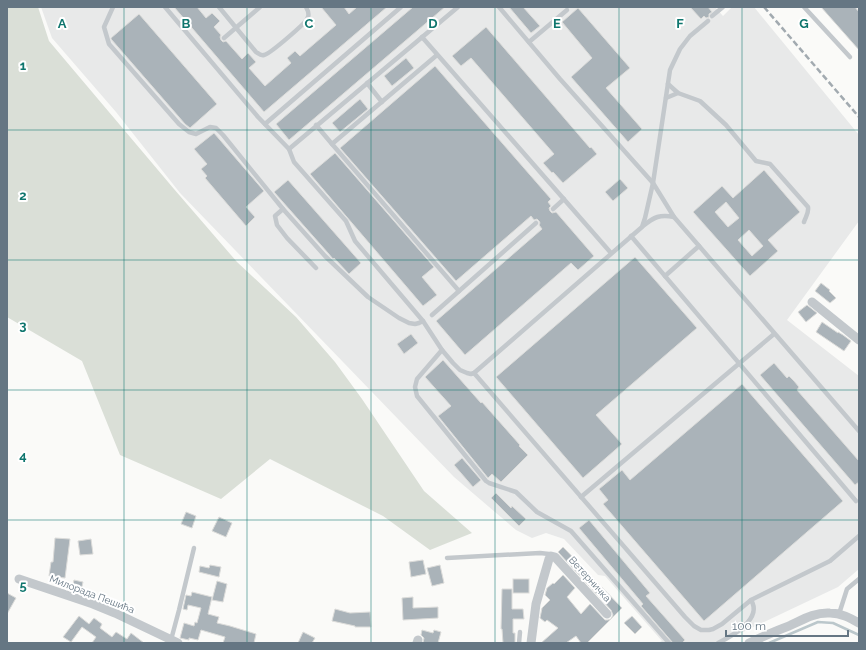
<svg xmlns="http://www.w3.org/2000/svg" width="866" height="650" font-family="Raleway,sans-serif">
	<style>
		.built { fill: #e8e9e9 }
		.green { fill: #dadfd7 }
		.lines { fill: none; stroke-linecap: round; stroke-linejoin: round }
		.stream { stroke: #bbc7cb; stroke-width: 2.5 }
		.building { fill: #aab3b9; stroke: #dcdcda; fill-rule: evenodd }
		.service { stroke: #c3c8cc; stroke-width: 4.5 }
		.minor { stroke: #c3c8cc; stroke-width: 9 }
		.rail { stroke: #a2aab0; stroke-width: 2.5; stroke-dasharray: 6 3; stroke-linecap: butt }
		.grid { fill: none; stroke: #0f766e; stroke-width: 1; stroke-opacity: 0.55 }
		.labels { text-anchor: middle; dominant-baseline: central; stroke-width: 4; stroke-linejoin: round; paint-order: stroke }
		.street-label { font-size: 10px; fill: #657683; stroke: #fff }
		.grid-label { font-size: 13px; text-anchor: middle; font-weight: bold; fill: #0f766e; stroke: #fff; stroke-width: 4; stroke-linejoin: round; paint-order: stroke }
	</style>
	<rect width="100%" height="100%" fill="#fafaf8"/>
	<path class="built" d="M41,7H715L723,16L732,7H754L859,135V221L787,320L859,376V569L838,587L720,643H658L662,641L605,576L598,575L564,539L546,533L532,538L516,530L454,477L180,193L116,112L52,38Z"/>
	<path class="green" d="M7,7H38L49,41L174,189L237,262L296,317L335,362L362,399L424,491L472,533L430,550L383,516L270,459L221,499L120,455L82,361L7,317Z"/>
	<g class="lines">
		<path class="stream" d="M769,643L818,622L833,623L859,635"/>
	</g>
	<g class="building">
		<path d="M174,7H197L206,18L212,13L220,21L214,27L221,35L220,37L221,40L223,42L226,41L242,59L248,53L256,62L249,68L265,86L291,63L287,58L295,51L300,56L336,25L321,7H344L349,14L357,7H387L264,112Z"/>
		<path d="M413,7H445L289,140L276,124Z"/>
		<path d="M509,7H523L540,26L531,33Z"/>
		<path d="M690,7H708L712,12L709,14V17L706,18L704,16L701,19Z"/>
		<path d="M821,7H855L859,12V50Z"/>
		<path d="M578,8L630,68L606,88L642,129L628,142L571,77L592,58L562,22Z"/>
		<path d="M139,14L217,104L190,128L185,124L111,39V38Z"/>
		<path d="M486,27L590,148L591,147L597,154L563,183L553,172L552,173L543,163L554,154L471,58L461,66L452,56Z"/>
		<path d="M406,58L414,68L392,86L384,76Z"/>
		<path d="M435,66L551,199L548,202L551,206L549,208L550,211L552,213L556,212L594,256L578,270L571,263L465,355L436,321L542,229L539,225L540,223L539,221L537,219L534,220L531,216L456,281L340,148Z"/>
		<path d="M360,99L368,109L340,132L332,123Z"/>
		<path d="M214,133L264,191L246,207L255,217L246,226L205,178L207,176L201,169L207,164L194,149Z"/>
		<path d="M335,153L434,267L422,277L437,295L423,306L310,174Z"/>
		<path d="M764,170L800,212L768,240L778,251L750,276L693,212L722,186L733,198ZM726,202L739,218L728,227L715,212ZM749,230L763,246L752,256L738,240Z"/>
		<path d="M620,179L628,188L613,201L605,192Z"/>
		<path d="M288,180L361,263L349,274L334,258L333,259L328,253L274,192Z"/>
		<path d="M635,257L697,328L596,415L622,444L583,478L496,377Z"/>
		<path d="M821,283L830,290L829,291L836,298L830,303L815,291Z"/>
		<path d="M807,305L817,313L806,322L798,312Z"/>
		<path d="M822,322L838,333V332L843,335L851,341L844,351L816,332Z"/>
		<path d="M411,334L418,343L404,354L397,344Z"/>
		<path d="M443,360L481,403L482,402L520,445L519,446L528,455L501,482L492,474L488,478L438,416L451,406L425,377Z"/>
		<path d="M774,363L787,378L789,376L794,381L799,387L797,390L859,461V482L855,485L760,375Z"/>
		<path d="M742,384L843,501L704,621L603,504L608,500L599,489L622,470L630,480Z"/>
		<path d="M462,458L481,480L473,487L454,465Z"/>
		<path d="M496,493L511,508L512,506L526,519L519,526L491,498Z"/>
		<path d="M186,512L196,516L192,528L181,524Z"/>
		<path d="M219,517L232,523L226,537L212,531Z"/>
		<path d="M589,520L650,593L646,596L685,640L682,643H673L641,606L643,604L579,528Z"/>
		<path d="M55,538L70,539L65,578L49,576L51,562H53Z"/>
		<path d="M91,539L93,554L80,555L78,541Z"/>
		<path d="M563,547L622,608L587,643H581L576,636L566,643H541L558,628L547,620L545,622L540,618L542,608L550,600L545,595L547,588L553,583L554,584L563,575L575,588L567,597L581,614L590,604L605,620H608L611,619L613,615L611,610L558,552Z"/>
		<path d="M423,560L426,574L411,577L409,562Z"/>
		<path d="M210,565L221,567L219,577L199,572L200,566L209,568Z"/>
		<path d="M440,565L444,583L432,586L427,568Z"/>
		<rect x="513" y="579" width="16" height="14"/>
		<path d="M74,580L83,582L81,591L72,589Z"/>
		<path d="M217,581L227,584L223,602L212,600Z"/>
		<path d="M502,589H512V609H523L524,619H513V633H515V643H503L502,629H501Z"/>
		<path d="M192,592L212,597L208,614L219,617L217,623L230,626L256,634L254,643H223L225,637L201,630L198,640L189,638V640L180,638L184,623L194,626L195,622L197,623L201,608L188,605L187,610L183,609L186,595L191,596Z"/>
		<path d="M7,593L16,598L7,614Z"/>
		<path d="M413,597V608L438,607V618L403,620L402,598Z"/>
		<path d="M335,609L350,613L370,612L371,627H355V626L332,621Z"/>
		<path d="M79,616L89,624L94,618L102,624L100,628L112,637L116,632L127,639L131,633L144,643H92L96,637L82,627L71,642L63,637Z"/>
		<path d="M632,616L642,627L635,634L624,623Z"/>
		<path d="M422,630L433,633L434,630L441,632L438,643H423L424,638L421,635Z"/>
		<path d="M303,632L315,638L312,643H298Z"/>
	</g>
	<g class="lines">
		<g class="service">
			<path d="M113,7L104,27L109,44L179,124L189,132L196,134L210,127L216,128L223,135L283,209L325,256L368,297L399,318L409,323L415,324L419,323L423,321"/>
			<path d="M165,7L258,117L289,149L294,162L346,221L355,241L423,321L442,350L453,363L460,370L467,373L471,374L474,373L642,227L645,218L653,183L670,70L680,49L690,36L708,21"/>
			<path d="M219,7L256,52C259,54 261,56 264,55C270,54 298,29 304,23C309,18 310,14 306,7"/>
			<path d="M499,7L560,79L653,183L674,217L859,431"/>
			<path d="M804,7L850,57"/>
			<path d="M712,16L723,7"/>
			<path d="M422,37L611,253"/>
			<path d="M224,38L260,7"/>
			<path d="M529,42L567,10"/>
			<path d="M367,83L382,102"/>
			<path d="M668,84L678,93L700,101L726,125L756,161L770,164L808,207C809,213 806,216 804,222"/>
			<path d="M666,98L678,93"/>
			<path d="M265,124L401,7"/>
			<path d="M316,125L332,144L437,55"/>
			<path d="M332,144L459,291"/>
			<path d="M289,149L458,7"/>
			<path d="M283,209L275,216L277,225L287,238L316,268"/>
			<path d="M553,209L564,199"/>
			<path d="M643,226C654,217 660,214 674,217"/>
			<path d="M631,236L856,501"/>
			<path d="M665,276L699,246"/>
			<path d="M432,315L536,223"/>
			<path d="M442,350L417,379L415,387L417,396L486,481L489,483L516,492L537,512L571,531L669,643"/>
			<path d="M474,373L685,617L694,626L701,630H709L713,629L722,624L751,600L830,561L859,536"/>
			<path d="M581,497L774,334"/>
			<path d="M447,558L540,553L549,554L551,556"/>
			<path d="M839,614L847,589L859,579"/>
			<path d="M171,640L179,610L194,548"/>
			<path d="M519,643L520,632"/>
			<path d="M718,643C732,636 763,619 751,600"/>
		</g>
		<g class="minor">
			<path d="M812,302L859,340"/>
			<path d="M19,579L93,604L115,613L178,643"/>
			<path d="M417,643L418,640"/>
			<path d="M531,643L536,604L549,559L551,556L555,557L607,614"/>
			<path d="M749,643C762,637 775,631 789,626C802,620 815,612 830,613C841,613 850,618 859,623"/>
		</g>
		<path class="rail" d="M764,7L859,117"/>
	</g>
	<path class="grid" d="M124,7V643M247,7V643M371,7V643M495,7V643M619,7V643M742,7V643M7,130H859M7,260H859M7,390H859M7,520H859"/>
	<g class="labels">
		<g class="street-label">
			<text transform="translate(590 579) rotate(48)">Ветерничка</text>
			<text transform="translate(92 594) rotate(21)">Милорада Пешића</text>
		</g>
	</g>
	<g class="grid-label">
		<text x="62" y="28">A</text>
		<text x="186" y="28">B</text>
		<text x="309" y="28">C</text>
		<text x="433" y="28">D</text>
		<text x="557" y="28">E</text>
		<text x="680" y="28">F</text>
		<text x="804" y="28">G</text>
		<text x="23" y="70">1</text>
		<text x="23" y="200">2</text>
		<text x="23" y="330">3</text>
		<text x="23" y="460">4</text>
		<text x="23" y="590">5</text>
	</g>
	<rect width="866" height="650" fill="none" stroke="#657683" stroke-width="16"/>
	<path d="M726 630v6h122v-6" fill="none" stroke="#657683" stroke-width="2"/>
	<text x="732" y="630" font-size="12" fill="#657683" stroke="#ffffff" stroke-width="3" paint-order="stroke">100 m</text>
</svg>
